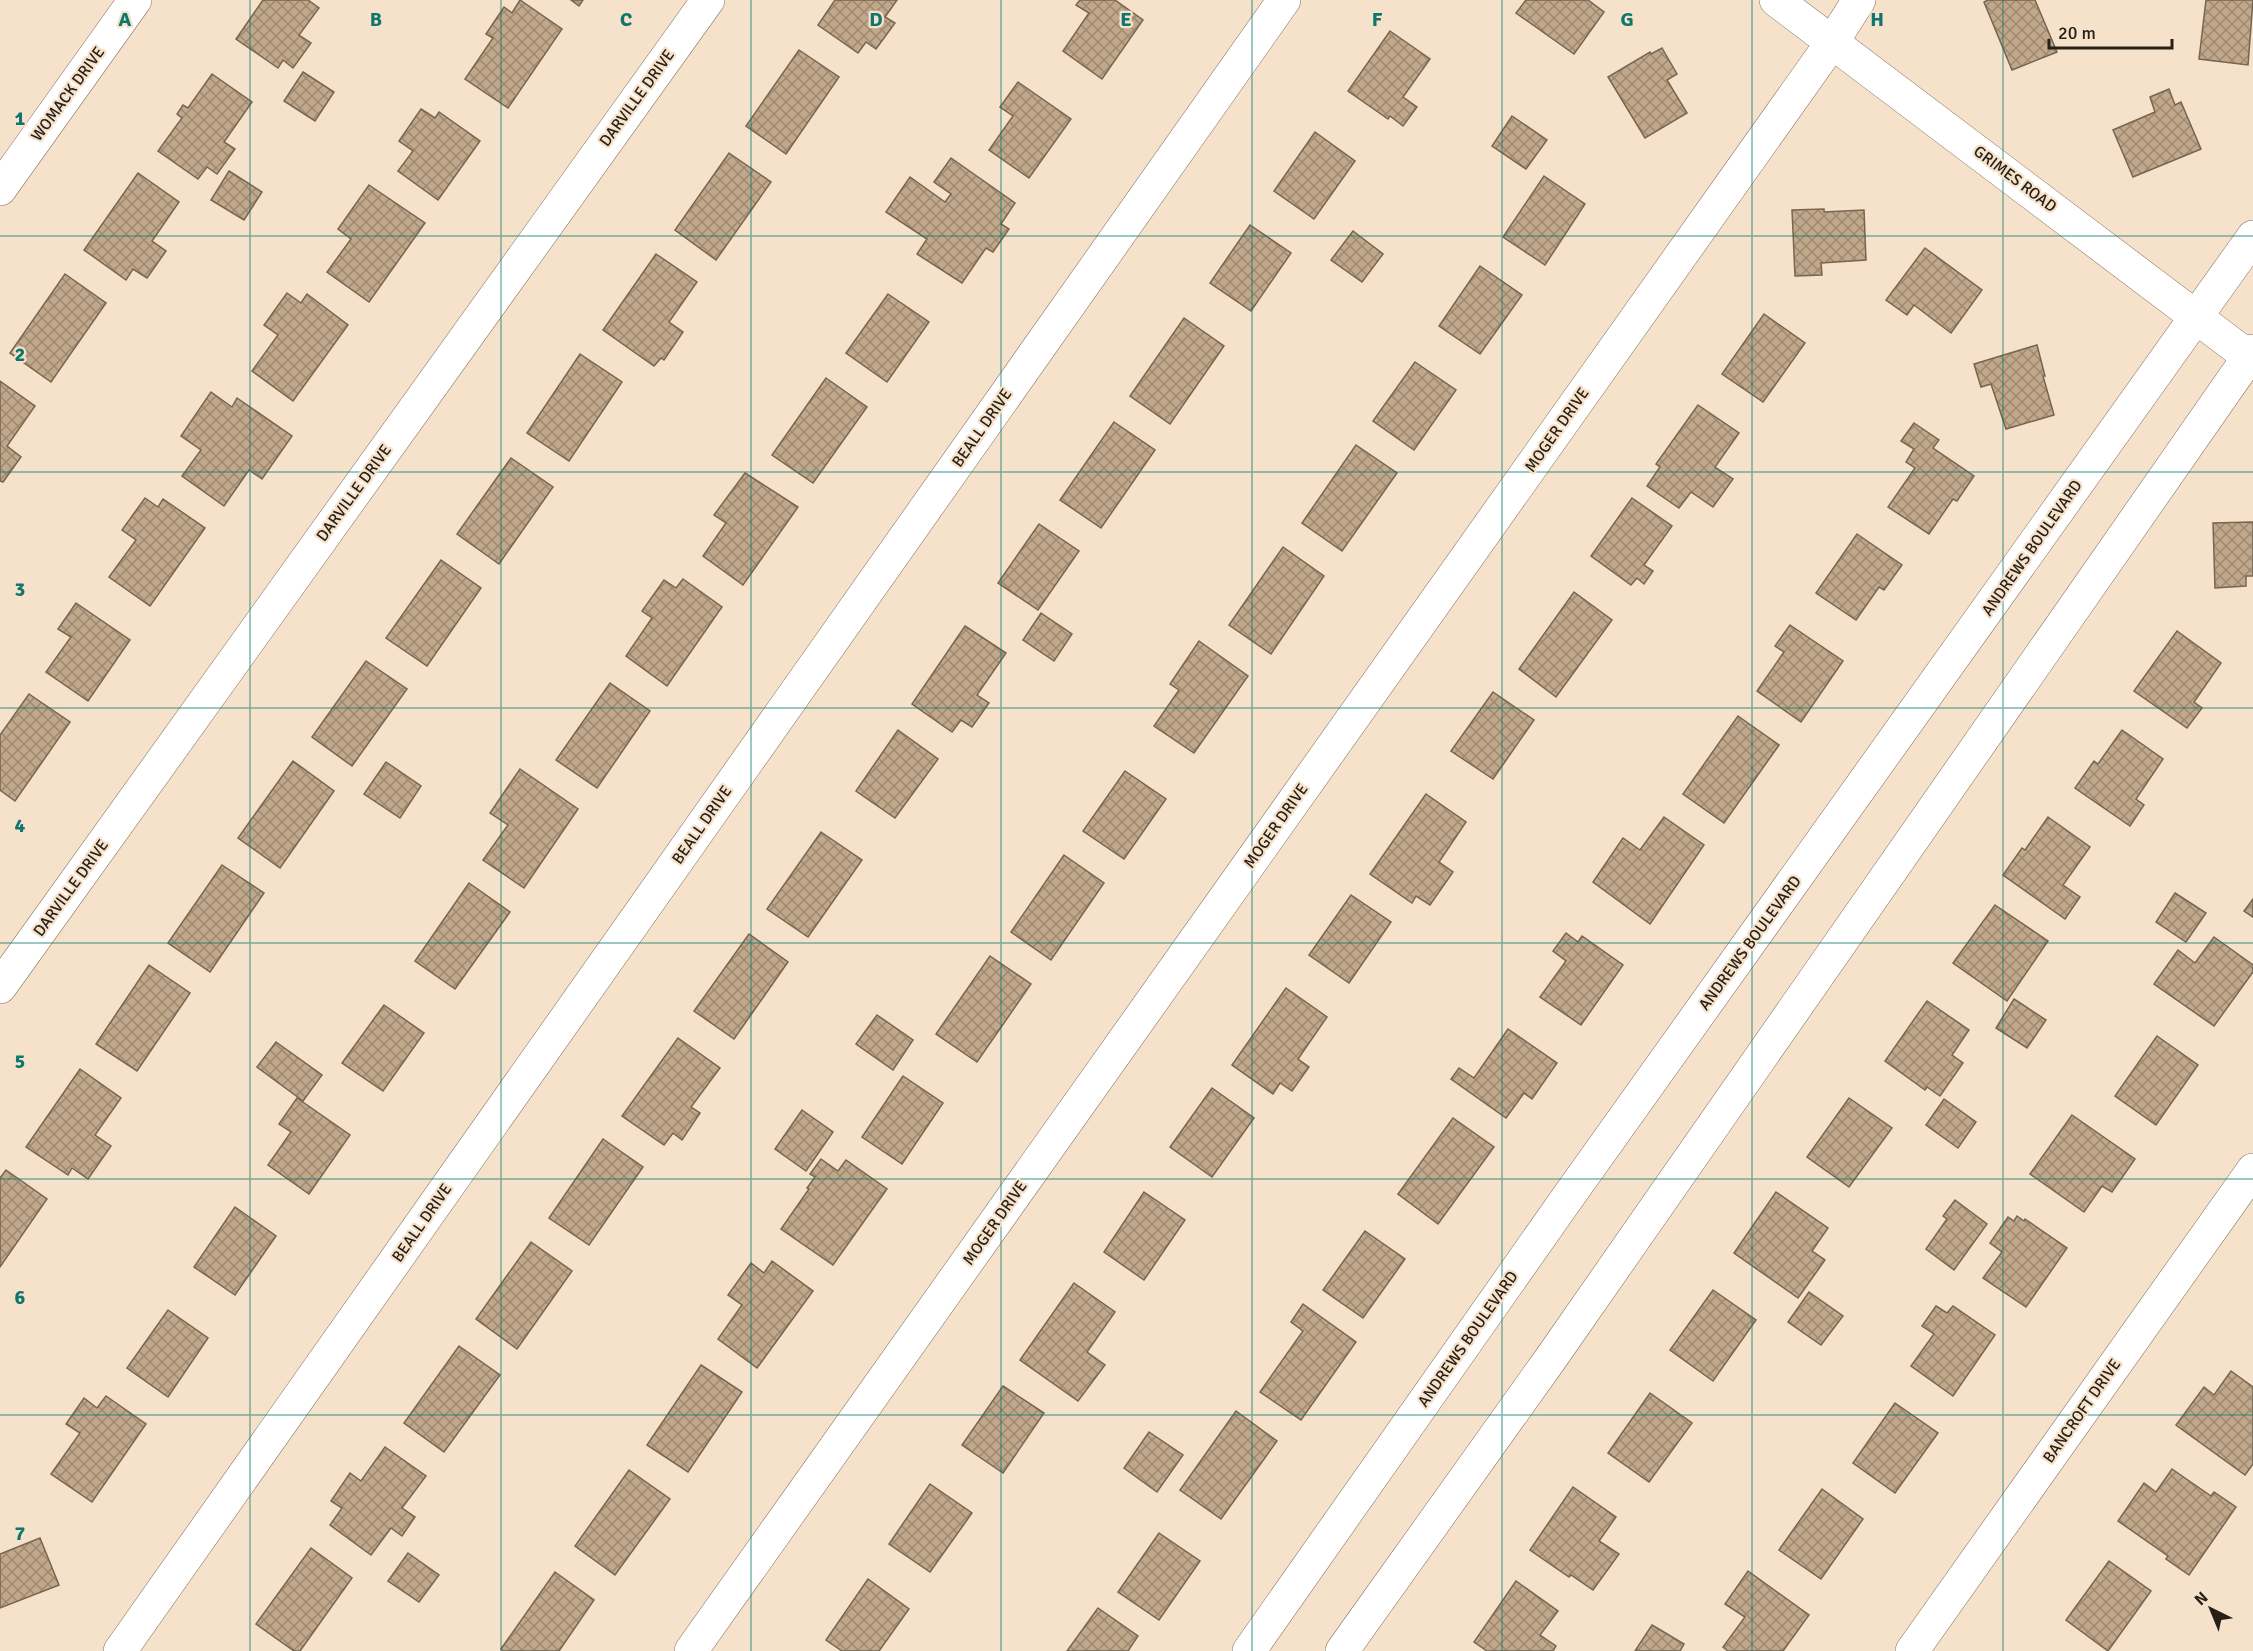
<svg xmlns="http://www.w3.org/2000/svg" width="2253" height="1651" font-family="Signika,sans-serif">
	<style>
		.building { fill: url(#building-cross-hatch); stroke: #766550; stroke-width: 1.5 }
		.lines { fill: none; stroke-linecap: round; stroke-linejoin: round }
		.minor-casing { stroke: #82705c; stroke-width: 34 }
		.minor { stroke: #fff; stroke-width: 33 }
		.grid { fill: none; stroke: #0f766e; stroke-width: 1.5; stroke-opacity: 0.55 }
		.labels { text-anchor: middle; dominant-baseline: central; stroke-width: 4.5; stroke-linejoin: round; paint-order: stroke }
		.street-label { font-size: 16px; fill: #272017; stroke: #f6e2cb }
		.grid-label { font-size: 20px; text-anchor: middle; font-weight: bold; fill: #0f766e; stroke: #f6e2cb; stroke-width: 4.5; stroke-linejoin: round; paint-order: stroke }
	</style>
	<defs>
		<pattern id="building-cross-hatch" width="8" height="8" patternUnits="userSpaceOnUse" patternTransform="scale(1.5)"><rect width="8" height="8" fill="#c1a88b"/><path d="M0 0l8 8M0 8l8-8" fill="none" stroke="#9d8871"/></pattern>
	</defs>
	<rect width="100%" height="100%" fill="#f6e2cb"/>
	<g class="building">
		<path d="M263,0H308L319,8L299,35L311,43L293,68L283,60L278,68L236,39Z"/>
		<path d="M520,0L562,29L508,108L465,79L493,38L486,34L504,7L512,13Z"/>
		<path d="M571,0H583L579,6Z"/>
		<path d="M835,0H897L885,17L895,23L876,49L866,42L858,53L818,25Z"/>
		<path d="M1080,0H1115L1143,20L1102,79L1063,51L1089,13L1076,5Z"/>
		<path d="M1526,0H1588L1604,12L1574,54L1516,13Z"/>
		<path d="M1988,0H2035L2057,52L2012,70L1984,2Z"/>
		<path d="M2206,0H2253L2248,65L2199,59Z"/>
		<path d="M1390,31L1430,59L1403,97L1417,107L1403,126L1390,116L1388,119L1348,91Z"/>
		<path d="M1662,48L1677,74L1667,80L1687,113L1645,138L1608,77L1650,52L1651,54Z"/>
		<path d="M799,50L839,77L786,154L746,126Z"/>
		<path d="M303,72L334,92L315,121L284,101Z"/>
		<path d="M212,74L252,102L224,142L235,149L217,174L207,167L198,179L158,151L182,118L177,114L183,105L188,108Z"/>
		<path d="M1018,82L1071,119L1029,178L989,150L1013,116L1000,107Z"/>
		<path d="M2169,89L2175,105L2181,102L2201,149L2133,177L2113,130L2155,112L2150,97Z"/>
		<path d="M421,109L435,118L439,112L480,141L438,200L398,171L413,151L399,141Z"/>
		<path d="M1512,116L1547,140L1526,169L1492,146Z"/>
		<path d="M1315,132L1355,161L1314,219L1274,191Z"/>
		<path d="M729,153L771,182L716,260L675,230Z"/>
		<path d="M951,158L1015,203L1001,224L1009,229L993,252L986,248L962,283L917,254L927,239L886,212L910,177L945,202L951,194L934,182Z"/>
		<path d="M229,171L262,192L244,220L211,200Z"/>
		<path d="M138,173L179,202L152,241L166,251L147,278L133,269L126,280L84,250Z"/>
		<path d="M1544,176L1585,204L1545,265L1503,237Z"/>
		<path d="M369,185L425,223L369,302L327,272L351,239L338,229Z"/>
		<path d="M1824,209V212L1864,210L1866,260L1821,263L1822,275L1795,276L1792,210Z"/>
		<path d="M1250,225L1291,253L1251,311L1210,283Z"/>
		<path d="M1353,231L1383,254L1362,282L1331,260Z"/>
		<path d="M1925,248L1982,290L1951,333L1914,305L1907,315L1886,300Z"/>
		<path d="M656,254L697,282L669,322L683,332L664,360L661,358L654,366L603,330Z"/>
		<path d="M1480,266L1522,295L1480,354L1439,326Z"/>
		<path d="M65,274L106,303L51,382L10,353Z"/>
		<path d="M287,293L301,303L307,294L348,325L293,401L252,371L278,335L264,325Z"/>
		<path d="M888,294L929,322L887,382L846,353Z"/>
		<path d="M1764,314L1805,343L1763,402L1722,374Z"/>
		<path d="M1184,318L1224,346L1170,424L1130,396Z"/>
		<path d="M2037,345L2045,376H2043L2054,415L2006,429L1991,384L1981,387L1974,364Z"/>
		<path d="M580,354L622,382L569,461L527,433Z"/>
		<path d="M1415,362L1456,390L1414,450L1373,421Z"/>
		<path d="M826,378L867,407L813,483L772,455Z"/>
		<path d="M0,381L35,406L7,446L21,457L3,482L0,481Z"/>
		<path d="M211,392L232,407L237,398L292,436L262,479L249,470L224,506L182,476L201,450L181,436Z"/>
		<path d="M1698,405L1739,433L1715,467L1733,479L1713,507L1691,492L1679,508L1647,486L1660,467L1656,464Z"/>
		<path d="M1114,422L1155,450L1101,528L1060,500Z"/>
		<path d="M1914,423L1939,440L1933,448L1974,476L1957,501L1953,499L1929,534L1888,507L1915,468L1906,462L1914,449L1901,441Z"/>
		<path d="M1356,445L1397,473L1342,551L1302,523Z"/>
		<path d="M511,458L553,487L499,564L457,534Z"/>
		<path d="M745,473L798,507L743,585L703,556L726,523L714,515Z"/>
		<path d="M145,498L158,507L163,499L205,528L150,606L109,577L136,540L122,530Z"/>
		<path d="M1632,498L1672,526L1644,565L1653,571L1644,584L1637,578L1631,585L1591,556Z"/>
		<path d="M2253,522V576H2246V586L2215,588L2213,523Z"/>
		<path d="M1039,524L1079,551L1038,610L998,583Z"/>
		<path d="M1857,534L1902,565L1884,590L1879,587L1856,620L1816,593Z"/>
		<path d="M1283,547L1324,576L1271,654L1229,625Z"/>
		<path d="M441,560L481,588L427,666L386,638Z"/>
		<path d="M683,579L722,607L667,686L626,656L652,618L642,611L664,580L676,588Z"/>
		<path d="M1574,592L1612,620L1556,697L1519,669Z"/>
		<path d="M76,603L130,640L88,701L46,672L71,637L58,629Z"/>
		<path d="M1041,613L1072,634L1054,661L1023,640Z"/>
		<path d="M1790,625L1843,661L1801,722L1757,691L1784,652L1775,646Z"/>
		<path d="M965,626L1006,653L977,695L989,703L972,727L961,720L952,732L912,704Z"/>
		<path d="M2177,631L2221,663L2194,702L2202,708L2187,728L2134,691Z"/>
		<path d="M1199,641L1248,676L1194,753L1154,726L1179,690L1170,684Z"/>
		<path d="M366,661L407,689L352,766L312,737Z"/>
		<path d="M610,683L650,711L597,788L556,760Z"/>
		<path d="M1493,692L1534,720L1493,779L1451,751Z"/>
		<path d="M29,694L70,722L15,801L0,790V735Z"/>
		<path d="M1738,716L1779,745L1724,823L1683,794Z"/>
		<path d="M898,730L938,759L895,818L856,791Z"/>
		<path d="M2122,730L2163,759L2136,799L2144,805L2130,826L2075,788L2094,761L2098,764Z"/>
		<path d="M293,761L334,791L280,868L238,838Z"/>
		<path d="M386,762L421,786L400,818L364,794Z"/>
		<path d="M520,769L578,809L524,888L483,860L508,825L490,813Z"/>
		<path d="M1125,771L1166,799L1124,859L1083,831Z"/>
		<path d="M1426,794L1466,822L1439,862L1453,872L1430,905L1416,896L1412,903L1370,874Z"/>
		<path d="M1664,817L1704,845L1650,924L1593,882L1623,838L1640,850Z"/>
		<path d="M2048,817L2090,847L2063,885L2080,897L2065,919L2003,875L2022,848L2025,850Z"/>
		<path d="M821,832L862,860L808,937L767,909Z"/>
		<path d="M1064,855L1104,883L1051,960L1011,932Z"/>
		<path d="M222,865L264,893L210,972L168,943Z"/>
		<path d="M469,883L510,912L455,989L415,961Z"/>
		<path d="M2175,893L2206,913L2186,942L2156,922Z"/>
		<path d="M1351,895L1391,922L1349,983L1309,955Z"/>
		<path d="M2253,899V917L2244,911Z"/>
		<path d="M1995,905L2048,941L2007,1001L1953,963Z"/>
		<path d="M1566,933L1578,942L1582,936L1623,965L1581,1025L1540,997L1566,961L1553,951Z"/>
		<path d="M749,934L788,962L734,1039L694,1011Z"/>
		<path d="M2214,937L2253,965V972L2214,1026L2154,984L2178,950L2195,963Z"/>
		<path d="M990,956L1031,984L977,1062L936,1034Z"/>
		<path d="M149,965L190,993L137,1071L96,1044Z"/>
		<path d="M1286,988L1327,1017L1298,1059L1309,1067L1292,1091L1280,1083L1273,1094L1232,1065Z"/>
		<path d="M2014,999L2046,1020L2027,1048L1996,1028Z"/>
		<path d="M1927,1001L1969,1030L1952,1055L1963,1063L1940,1096L1927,1087L1925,1090L1885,1061Z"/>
		<path d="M384,1005L424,1033L383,1091L342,1063Z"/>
		<path d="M877,1015L913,1040L893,1070L856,1044Z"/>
		<path d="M1508,1029L1557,1063L1532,1099L1524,1093L1506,1118L1451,1079L1459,1068L1474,1078Z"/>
		<path d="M2157,1036L2198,1065L2156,1125L2115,1096Z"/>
		<path d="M678,1038L720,1068L691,1107L700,1113L682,1140L673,1133L664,1145L622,1116Z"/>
		<path d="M276,1042L322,1075L303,1101L257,1067Z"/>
		<path d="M80,1069L121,1098L95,1135L111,1146L88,1179L72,1168L68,1175L26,1147Z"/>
		<path d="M903,1076L943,1103L902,1164L862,1137Z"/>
		<path d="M1212,1088L1254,1118L1212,1177L1170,1147Z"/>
		<path d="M297,1098L350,1135L309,1194L268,1165L291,1132L279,1124Z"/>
		<path d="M1849,1098L1892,1128L1849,1187L1807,1157Z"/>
		<path d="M1944,1099L1976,1122L1958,1148L1926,1125Z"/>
		<path d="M802,1110L833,1132L806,1171L775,1149Z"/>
		<path d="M2072,1115L2135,1159L2112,1192L2102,1186L2084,1212L2030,1174Z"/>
		<path d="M1453,1118L1494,1147L1438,1224L1398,1194Z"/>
		<path d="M603,1139L643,1167L589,1245L549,1218Z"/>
		<path d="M821,1159L838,1171L846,1160L887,1189L833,1265L781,1229L809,1189L807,1188L815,1177L810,1174Z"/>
		<path d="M6,1170L47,1199L0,1267V1178Z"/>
		<path d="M1144,1192L1185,1220L1144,1280L1104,1252Z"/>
		<path d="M1776,1192L1828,1228L1812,1251L1825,1260L1798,1298L1734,1253Z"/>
		<path d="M1955,1200L1987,1224L1954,1270L1926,1249L1947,1219L1943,1216Z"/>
		<path d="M235,1207L276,1236L235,1295L194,1267Z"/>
		<path d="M2017,1216L2024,1221L2025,1219L2067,1248L2026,1307L1983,1278L2002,1252L1990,1243L2008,1217L2014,1221Z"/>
		<path d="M1365,1231L1405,1259L1363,1318L1323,1290Z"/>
		<path d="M531,1242L572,1271L517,1349L476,1319Z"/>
		<path d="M772,1261L813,1291L757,1368L718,1339L742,1305L728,1295L751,1263L764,1273Z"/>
		<path d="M1074,1283L1115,1312L1087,1352L1105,1365L1078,1401L1020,1360Z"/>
		<path d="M1713,1290L1756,1320L1713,1381L1670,1350Z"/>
		<path d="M1809,1292L1843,1316L1821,1345L1788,1322Z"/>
		<path d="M1303,1304L1356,1342L1301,1420L1260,1392L1303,1331L1291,1322Z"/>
		<path d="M1936,1306L1947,1313L1953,1306L1995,1335L1953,1396L1911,1366L1934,1334L1922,1326Z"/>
		<path d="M168,1310L208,1338L168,1397L127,1368Z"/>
		<path d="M459,1346L500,1375L444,1452L404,1423Z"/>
		<path d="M701,1365L742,1392L688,1472L647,1445Z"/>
		<path d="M2231,1371L2253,1387V1464L2245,1475L2176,1425L2204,1387L2214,1395Z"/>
		<path d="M1003,1386L1044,1413L1003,1473L962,1445Z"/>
		<path d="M1650,1393L1692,1423L1649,1482L1608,1453Z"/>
		<path d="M106,1396L146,1424L92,1502L51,1474L80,1433L66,1424L84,1398L97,1408Z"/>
		<path d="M1895,1403L1938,1433L1895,1493L1853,1463Z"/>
		<path d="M1236,1411L1277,1441L1221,1519L1180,1490Z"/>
		<path d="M1149,1432L1183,1455L1157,1492L1124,1468Z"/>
		<path d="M385,1447L426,1476L402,1508L415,1517L402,1536L391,1528L371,1555L330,1525L342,1508L331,1501L350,1473L361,1481Z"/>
		<path d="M2172,1469L2211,1496L2214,1492L2236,1507L2189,1575L2166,1559L2168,1556L2118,1521L2144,1483L2156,1492Z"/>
		<path d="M629,1470L670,1499L615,1575L575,1546Z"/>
		<path d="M930,1484L972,1513L930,1572L889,1544Z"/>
		<path d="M1573,1487L1616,1517L1599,1541L1619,1554L1593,1590L1571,1575L1569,1577L1530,1550Z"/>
		<path d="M1822,1489L1863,1519L1821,1579L1779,1550Z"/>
		<path d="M1159,1533L1200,1561L1159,1620L1118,1592Z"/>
		<path d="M40,1538L59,1585L0,1608V1554Z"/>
		<path d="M311,1548L352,1578L300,1651H294L256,1624Z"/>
		<path d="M408,1553L439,1575L419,1602L388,1581Z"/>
		<path d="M2109,1561L2151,1591L2108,1651L2066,1620Z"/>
		<path d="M1748,1571L1809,1615L1783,1651H1728L1723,1647L1745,1617L1725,1604Z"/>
		<path d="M555,1572L594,1600L559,1651H503L501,1649Z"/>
		<path d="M868,1579L909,1609L879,1651H842L826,1640Z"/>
		<path d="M1516,1581L1558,1611L1540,1635L1556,1646L1553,1651H1487L1474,1642Z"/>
		<path d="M1098,1608L1138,1636L1128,1651H1067Z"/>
		<path d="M1652,1625L1684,1644L1680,1651H1635Z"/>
	</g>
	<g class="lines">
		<defs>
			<g id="minor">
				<path d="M1776,0L2253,360"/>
				<path d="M0,189L135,0"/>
				<path d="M0,987L708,0"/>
				<path d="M120,1651L1284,0"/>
				<path d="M691,1651L1833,41L1859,0"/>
				<path d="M1249,1651L1568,1197L2253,237"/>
				<path d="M1342,1651L1549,1361L2253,351"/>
				<path d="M1912,1651L2253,1170"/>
			</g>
		</defs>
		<use href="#minor" class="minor-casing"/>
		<use href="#minor" class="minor"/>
	</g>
	<path class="grid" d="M250,0V1651M501,0V1651M751,0V1651M1001,0V1651M1252,0V1651M1502,0V1651M1752,0V1651M2003,0V1651M0,236H2253M0,472H2253M0,708H2253M0,943H2253M0,1179H2253M0,1415H2253"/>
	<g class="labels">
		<g class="street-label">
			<text transform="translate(68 94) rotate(-54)">WOMACK DRIVE</text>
			<text transform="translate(637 98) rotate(-54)">DARVILLE DRIVE</text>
			<text transform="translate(2015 179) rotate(37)">GRIMES ROAD</text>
			<text transform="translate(982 428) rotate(-55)">BEALL DRIVE</text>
			<text transform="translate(1557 430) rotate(-55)">MOGER DRIVE</text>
			<text transform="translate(354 493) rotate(-54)">DARVILLE DRIVE</text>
			<text transform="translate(2032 548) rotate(-55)">ANDREWS BOULEVARD</text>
			<text transform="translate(702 825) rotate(-55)">BEALL DRIVE</text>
			<text transform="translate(1276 826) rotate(-55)">MOGER DRIVE</text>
			<text transform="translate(71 888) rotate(-54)">DARVILLE DRIVE</text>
			<text transform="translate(1750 943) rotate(-54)">ANDREWS BOULEVARD</text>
			<text transform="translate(422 1223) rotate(-55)">BEALL DRIVE</text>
			<text transform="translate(995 1223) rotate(-55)">MOGER DRIVE</text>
			<text transform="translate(1468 1339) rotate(-55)">ANDREWS BOULEVARD</text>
			<text transform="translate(2082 1411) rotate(-55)">BANCROFT DRIVE</text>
		</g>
	</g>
	<g class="grid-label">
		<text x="125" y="26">A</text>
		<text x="376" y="26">B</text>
		<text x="626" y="26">C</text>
		<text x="876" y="26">D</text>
		<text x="1126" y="26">E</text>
		<text x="1377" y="26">F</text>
		<text x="1627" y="26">G</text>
		<text x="1877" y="26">H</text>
		<text x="20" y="125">1</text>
		<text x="20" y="361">2</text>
		<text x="20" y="596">3</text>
		<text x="20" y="832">4</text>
		<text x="20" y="1068">5</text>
		<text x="20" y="1304">6</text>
		<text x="20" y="1540">7</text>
	</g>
	<g transform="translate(2211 1609) rotate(317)" stroke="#f6e2cb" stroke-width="4.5" paint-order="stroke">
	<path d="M0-4.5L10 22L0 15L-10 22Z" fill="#272017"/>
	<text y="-9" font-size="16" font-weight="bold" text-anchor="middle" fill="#272017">N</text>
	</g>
	<path d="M2049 39v9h123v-9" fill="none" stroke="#272017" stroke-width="3"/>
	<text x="2058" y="39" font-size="18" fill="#272017" stroke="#f6e2cb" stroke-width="4.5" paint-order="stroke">20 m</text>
</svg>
